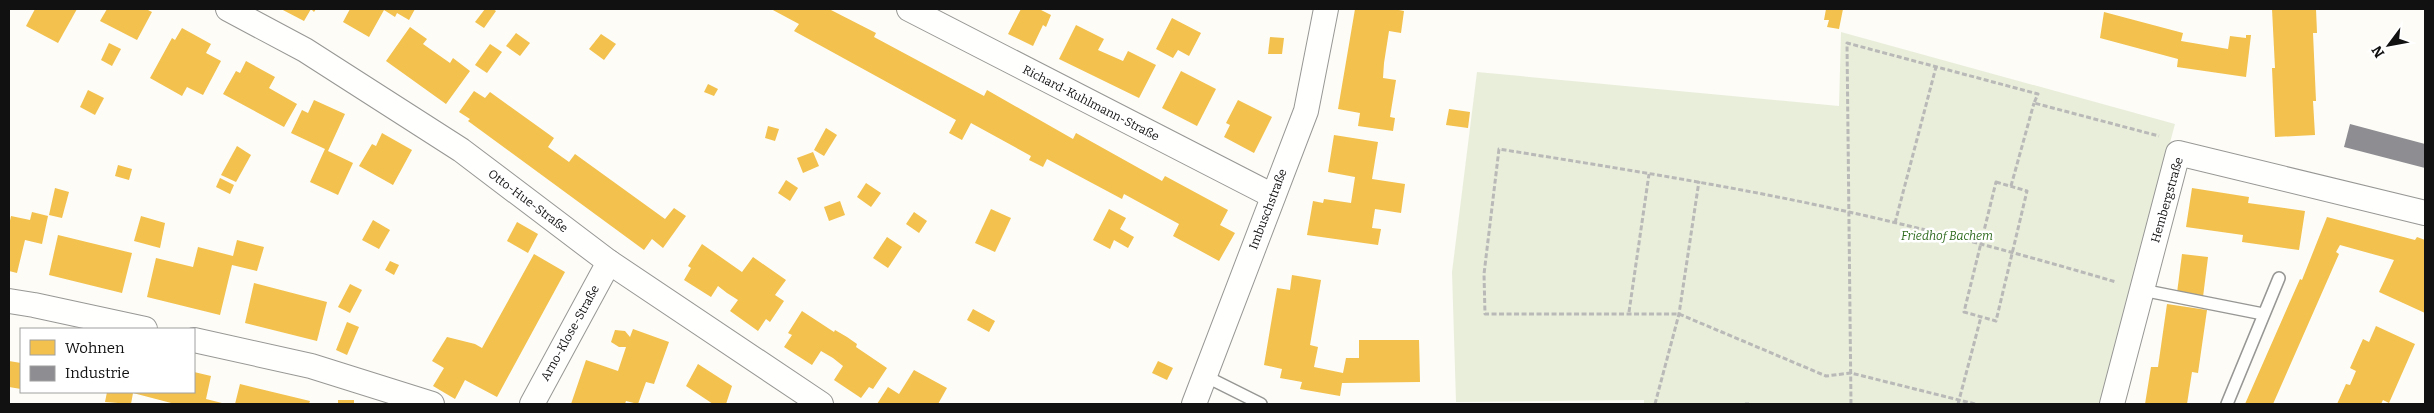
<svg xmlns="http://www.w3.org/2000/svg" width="2434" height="413" font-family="Bitter,serif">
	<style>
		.cemetery { fill: #e9eedb }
		.homes { fill: #f2c14e }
		.industry { fill: #8d8d92 }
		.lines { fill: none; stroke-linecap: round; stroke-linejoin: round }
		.service-casing { stroke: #979795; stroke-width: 14 }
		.minor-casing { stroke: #979795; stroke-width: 26 }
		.path { stroke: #b9b9b8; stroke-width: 3; stroke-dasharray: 5 2.5; stroke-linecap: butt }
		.service { stroke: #fffffe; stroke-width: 11 }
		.minor { stroke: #fffffe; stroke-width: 24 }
		.labels { text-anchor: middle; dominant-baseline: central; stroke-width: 5; stroke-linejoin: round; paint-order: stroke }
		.street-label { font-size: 12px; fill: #111; stroke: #fff }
		.park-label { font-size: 12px; font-style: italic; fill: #2f6b1f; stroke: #fff }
	</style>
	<rect width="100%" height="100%" fill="#fdfcf7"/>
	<path class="cemetery" d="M1841,32L2175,124L2100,404H1644V400L1456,402L1452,272L1477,72L1839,106Z"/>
	<g class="homes">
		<path d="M35,9H77L58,43L26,26Z"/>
		<path d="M107,9H146L152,12L137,40L100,21Z"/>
		<path d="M281,9H316L314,12L311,9L304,21Z"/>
		<path d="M350,9H415L409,20L397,13L395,17L384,10L369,37L343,22Z"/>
		<path d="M485,9H493L496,11L484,28L475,22Z"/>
		<path d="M771,9H829L876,33L874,37L984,96L987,90L1073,139L1076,133L1162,181L1165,176L1228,210L1220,225L1235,233L1219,261L1173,236L1179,224L1124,194L1122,199L1047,159L1043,167L1029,160L1031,156L971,123L962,140L949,133L956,120L794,31L799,24Z"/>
		<path d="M1021,9H1039L1051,15L1046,27L1043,25L1033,46L1008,34Z"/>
		<path d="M1355,9H1394L1404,11L1401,33L1389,31L1384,63L1383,78L1396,80L1390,117L1395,118L1393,131L1358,126L1360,113L1338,109Z"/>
		<path d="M1826,9H1843L1839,29L1827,27L1829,20H1824Z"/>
		<path d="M2272,9H2316L2317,33H2313L2316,101H2313L2315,135L2275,137L2272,68H2275Z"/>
		<path d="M2104,12L2183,33L2181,41L2228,49L2230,36L2246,38V35H2251L2246,77L2177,67L2178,59L2100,38Z"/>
		<path d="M1172,18L1201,33L1189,56L1178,50L1173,58L1156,49Z"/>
		<path d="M1076,25L1104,39L1098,50L1123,61L1128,51L1156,65L1139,98L1059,59Z"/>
		<path d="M410,27L427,39L423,44L450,63L453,58L470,71L446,104L386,61Z"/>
		<path d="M182,28L211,44L206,53L221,61L203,95L187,87L182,96L150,78L172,38L175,40Z"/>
		<path d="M516,33L530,43L520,56L506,46Z"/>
		<path d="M601,34L616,44L604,60L589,49Z"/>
		<path d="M1270,37L1284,38L1282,54H1268Z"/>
		<path d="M109,43L121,49L112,66L101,60Z"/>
		<path d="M490,44L502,52L487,73L475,65Z"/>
		<path d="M246,61L275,77L269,88L297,104L284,127L223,94L236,71L240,73Z"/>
		<path d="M1181,71L1216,89L1197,126L1162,108Z"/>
		<path d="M708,84L718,89L714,96L704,92Z"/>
		<path d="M88,90L104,98L95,115L80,107Z"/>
		<path d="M474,91L485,98L490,92L554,138L548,147L569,162L575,154L665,219L674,208L686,216L663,248L652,239L644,250L468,121L470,119L459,112Z"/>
		<path d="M314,100L345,114L328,151L353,163L338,195L310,182L325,149L291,133L302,110L308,113Z"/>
		<path d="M1238,100L1272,117L1254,153L1224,137L1230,125L1226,123Z"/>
		<path d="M1449,109L1470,112L1468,128L1446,125Z"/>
		<path d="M768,126L779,129L775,141L765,138Z"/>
		<path d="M826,128L837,135L824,156L814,150Z"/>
		<path d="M382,133L412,150L393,185L359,166L372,144L376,146Z"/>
		<path d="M1334,135L1378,142L1372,179L1405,184L1401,213L1375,209L1372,228L1381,229L1378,245L1307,235L1313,201L1323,203L1324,199L1351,203L1355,177L1328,172Z"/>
		<path d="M237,146L251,155L236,182L221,175Z"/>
		<path d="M813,152L819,166L803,173L797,158Z"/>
		<path d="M118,165L132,169L129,180L115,176Z"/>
		<path d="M220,178L234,185L230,194L216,187Z"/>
		<path d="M786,180L798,188L790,201L778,193Z"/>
		<path d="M866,183L881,193L871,207L857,197Z"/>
		<path d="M55,188L69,192L62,218L49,215Z"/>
		<path d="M2192,188L2249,197L2248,203L2305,211L2299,250L2242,242L2243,235L2186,227Z"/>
		<path d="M840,201L845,215L829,221L824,207Z"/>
		<path d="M991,209L1011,218L995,252L975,243Z"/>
		<path d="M1109,209L1126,218L1120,229L1134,237L1128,248L1114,240L1110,249L1093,240Z"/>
		<path d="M32,212L48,216L42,244L25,240L17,273L9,271V225L11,216L30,220Z"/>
		<path d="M914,212L927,221L919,233L906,224Z"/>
		<path d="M141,216L165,223L160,248L134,241Z"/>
		<path d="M2327,217L2415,240L2417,237L2425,240V313L2379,292L2394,260L2340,245L2336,252L2339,254L2273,404H2245L2300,279L2302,280Z"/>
		<path d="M373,220L390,230L379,249L362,240Z"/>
		<path d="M517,222L538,234L528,253L507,241Z"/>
		<path d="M58,235L132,253L122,293L49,275Z"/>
		<path d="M887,237L902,247L888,268L873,258Z"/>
		<path d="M237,240L264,247L257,271L232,265L220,315L147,297L156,258L193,267L198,247L233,256Z"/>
		<path d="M702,244L742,272L753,257L786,280L775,295L784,301L770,322L766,319L758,331L730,311L738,300L727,293L718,286L711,297L684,280L691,268L688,266Z"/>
		<path d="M534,254L565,272L497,397L465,380L455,399L433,386L444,368L432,361L447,337L475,344L482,348Z"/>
		<path d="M2182,254L2208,257L2203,297L2177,293Z"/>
		<path d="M390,261L399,265L394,275L385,270Z"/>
		<path d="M1292,275L1321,280L1310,345L1318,347L1314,367L1343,373L1346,358H1359V340H1419L1420,382L1342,383L1340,396L1300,389L1302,382L1280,378L1282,369L1264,365L1277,288L1290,290Z"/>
		<path d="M254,283L327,302L317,341L245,323Z"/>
		<path d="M350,284L362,290L350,313L338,307Z"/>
		<path d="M2167,304L2207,310L2198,373L2192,372L2187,404H2145L2151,367H2158Z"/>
		<path d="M973,309L995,321L989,332L967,320Z"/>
		<path d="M802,311L834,332L835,330L847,337L857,344L856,347L887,368L873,389L869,387L861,398L834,380L843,366L833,358L821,351L812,365L784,347L792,335L788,333Z"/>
		<path d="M347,322L359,327L347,355L336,350Z"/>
		<path d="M2376,326L2415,344L2389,403L2383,400L2381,404H2337L2346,384L2350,385L2356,371L2350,368L2363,339L2369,342Z"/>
		<path d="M633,329L669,342L654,384L646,382L638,404L626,401L625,404H571L586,360L618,371L626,347H619L611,342L615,330L625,331L630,337Z"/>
		<path d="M9,361L21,363V389L9,387Z"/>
		<path d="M1158,361L1173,368L1167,380L1152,373Z"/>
		<path d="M698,364L732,386L726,404H713L686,386Z"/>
		<path d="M914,370L947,388L938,404H877L888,387L899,394Z"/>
		<path d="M194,372L211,376L206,399L226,404H175L133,393L131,404L105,402L107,392H194Z"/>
		<path d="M240,384L310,401L309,404H235Z"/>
		<rect x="338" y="400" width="16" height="4"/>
	</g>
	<path class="industry" d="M2350,124L2425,144V168L2344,147Z"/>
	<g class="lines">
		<defs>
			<g id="service">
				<path d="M2142,290L2263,314"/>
				<path d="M1205,376L1261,404"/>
				<path d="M2227,404L2279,278"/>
			</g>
			<g id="minor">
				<path d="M228,9L305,50L461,150L609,262L821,404"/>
				<path d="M909,9L1273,196"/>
				<path d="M9,301L34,305L145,329"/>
				<path d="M194,340L311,366L432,404"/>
				<path d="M532,404L609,262"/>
				<path d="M1194,404L1306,111L1326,9"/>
				<path d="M2112,404L2178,153L2425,213"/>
			</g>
		</defs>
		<use href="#service" class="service-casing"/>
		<use href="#minor" class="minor-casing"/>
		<g class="path">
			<path d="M1996,182L2027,191L1996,321L1964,312Z"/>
			<path d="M2011,186L2034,103"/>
			<path d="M1895,223L1936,67"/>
			<path d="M1629,312L1649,174"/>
			<path d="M1655,404L1679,314L1699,181"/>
			<path d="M1745,404H1749"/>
			<path d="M1851,404L1847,43L2038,94L2034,103L2159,136"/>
			<path d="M1958,404L1981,317"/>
			<path d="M1975,404L1851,373L1826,376L1679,314H1485L1484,274L1499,149C1616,168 1733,186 1849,212C1939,232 2028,256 2116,282"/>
		</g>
		<use href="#service" class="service"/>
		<use href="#minor" class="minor"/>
	</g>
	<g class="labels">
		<g class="street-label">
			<text transform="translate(1091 103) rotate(27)">Richard-Kuhlmann-Straße</text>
			<text transform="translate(2167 200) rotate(-74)">Hembergstraße</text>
			<text transform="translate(528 201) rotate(37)">Otto-Hue-Straße</text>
			<text transform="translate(1268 209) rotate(-69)">Imbuschstraße</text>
			<text transform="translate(570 333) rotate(-61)">Arno-Klose-Straße</text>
		</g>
		<g class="park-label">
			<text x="1947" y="236">Friedhof Bachem</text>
		</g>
	</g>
	<rect width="2434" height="413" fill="none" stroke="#111111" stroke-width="20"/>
	<rect x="20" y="328" width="175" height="65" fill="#ffffff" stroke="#a0a0a0"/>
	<rect x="30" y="340" width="25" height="15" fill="#f2c14e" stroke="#a0a0a0"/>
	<text x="65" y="353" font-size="15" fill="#111111">Wohnen</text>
	<rect x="30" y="366" width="25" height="15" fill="#8d8d92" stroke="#a0a0a0"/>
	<text x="65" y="378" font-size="15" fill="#111111">Industrie</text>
	<g transform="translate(2389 45) rotate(238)" stroke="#ffffff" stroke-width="4" paint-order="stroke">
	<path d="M0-4L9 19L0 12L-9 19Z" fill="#111111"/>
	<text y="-8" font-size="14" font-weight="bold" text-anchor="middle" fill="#111111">N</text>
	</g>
</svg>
